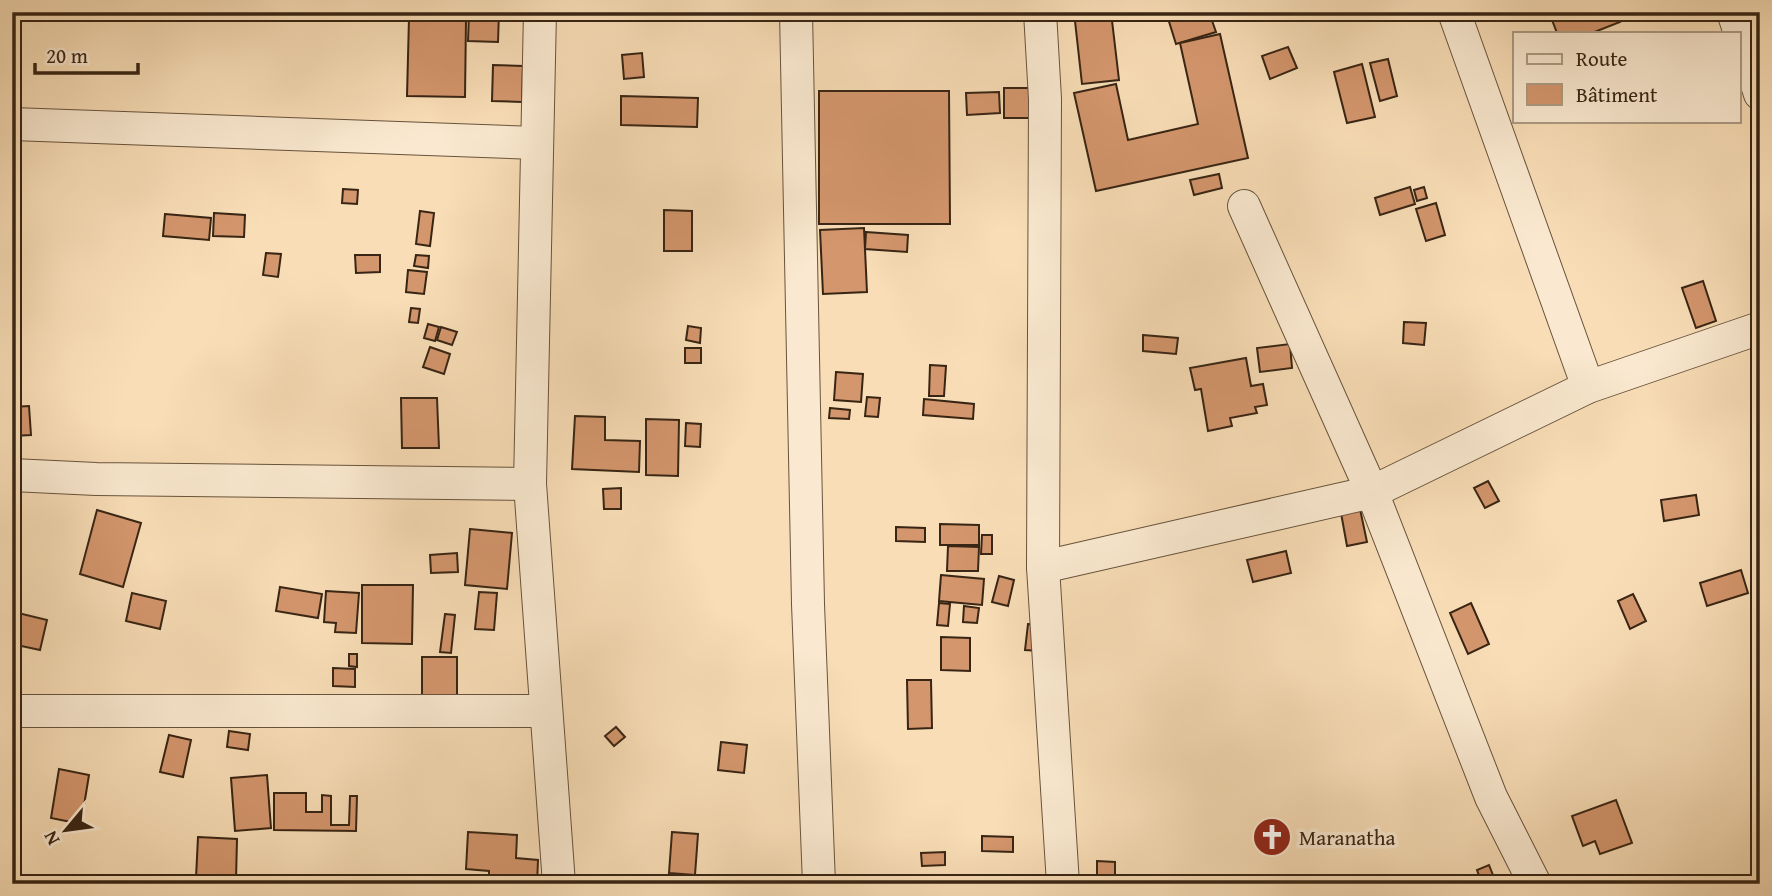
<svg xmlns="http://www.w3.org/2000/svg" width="1772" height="896" font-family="'Gentium Book Plus',serif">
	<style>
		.building { fill: #d4966d; stroke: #382514; stroke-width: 2 }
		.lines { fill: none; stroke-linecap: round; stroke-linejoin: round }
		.street-casing { stroke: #68533c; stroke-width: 34 }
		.street { stroke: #fae9d0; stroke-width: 32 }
		.labels { text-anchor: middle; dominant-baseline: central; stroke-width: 7; stroke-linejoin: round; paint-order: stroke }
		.poi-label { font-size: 21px; fill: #382514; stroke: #fae9d0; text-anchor: start }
	</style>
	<rect width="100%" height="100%" fill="#f8ddb6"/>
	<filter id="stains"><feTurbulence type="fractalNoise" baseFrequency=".00286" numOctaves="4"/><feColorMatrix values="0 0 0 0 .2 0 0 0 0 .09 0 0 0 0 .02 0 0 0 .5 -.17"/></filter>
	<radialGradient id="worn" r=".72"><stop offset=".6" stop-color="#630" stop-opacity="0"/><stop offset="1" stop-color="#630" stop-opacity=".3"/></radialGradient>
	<g class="building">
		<path d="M458,12H499L498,42L468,41L469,13Z"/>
		<path d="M1074,12H1111L1119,80L1082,84Z"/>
		<path d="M1166,12H1209L1216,32L1176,44Z"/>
		<path d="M1549,12H1616L1620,22L1592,33H1557Z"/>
		<path d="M409,18L466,19L465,97L407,96Z"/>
		<path d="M1220,34L1248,158L1096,191L1074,93L1116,84L1128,140L1198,124L1180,43Z"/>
		<path d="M1288,47L1297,68L1270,79L1262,56Z"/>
		<path d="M642,53L644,77L624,79L622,55Z"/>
		<path d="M1388,59L1397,96L1380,101L1370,63Z"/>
		<path d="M1362,64L1375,117L1347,123L1334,72Z"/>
		<path d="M493,65L523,66L522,102L492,101Z"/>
		<rect x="1004" y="88" width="25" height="30"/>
		<path d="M819,91H949L950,224H819Z"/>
		<path d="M999,92L1000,113L967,115L966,93Z"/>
		<path d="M621,96L698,98L697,127L621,125Z"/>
		<path d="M1219,174L1222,188L1194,195L1190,180Z"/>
		<path d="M1410,187L1415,204L1380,215L1375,198Z"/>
		<path d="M1424,187L1427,198L1417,201L1414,190Z"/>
		<path d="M343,189L358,190L357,204L342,203Z"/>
		<path d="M1436,203L1445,235L1426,241L1416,209Z"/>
		<path d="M664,210L692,211V251H664Z"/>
		<path d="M420,211L434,213L430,246L416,244Z"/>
		<path d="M214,213L245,215L244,237L213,236Z"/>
		<path d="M165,214L211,218L209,240L163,236Z"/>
		<path d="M864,228L867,292L823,294L820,230Z"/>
		<path d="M866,232L908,235L907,252L865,249Z"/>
		<path d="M266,253L281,254L278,277L263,275Z"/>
		<path d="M355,255H380V272L356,273Z"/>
		<path d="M416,255L429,256L428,268L414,266Z"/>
		<path d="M408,270L427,272L424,294L406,292Z"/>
		<path d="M1703,281L1716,321L1696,328L1682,288Z"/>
		<path d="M411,308L420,309L418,323L409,322Z"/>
		<path d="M1404,322L1426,323L1424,345L1403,343Z"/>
		<path d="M428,324L439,327L435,341L424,338Z"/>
		<path d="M688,326L701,328L700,343L686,340Z"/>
		<path d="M441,327L457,332L452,345L437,340Z"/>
		<path d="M1143,335L1178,338L1176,354L1143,351Z"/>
		<path d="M1290,344L1292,368L1260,372L1257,348Z"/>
		<path d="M430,347L450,354L444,374L423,367Z"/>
		<rect x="685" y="348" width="16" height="15"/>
		<path d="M1246,358L1251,386L1263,384L1267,405L1255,407L1257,413L1230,418L1232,426L1208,431L1201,389L1195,390L1190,368Z"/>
		<path d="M930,365L946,366L944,396H929Z"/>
		<path d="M836,372L863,374L861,402L834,400Z"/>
		<path d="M867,397L880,398L878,417L865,416Z"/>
		<path d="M401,398H437L439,448H402Z"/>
		<path d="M924,399L974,404L973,419L923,415Z"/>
		<path d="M29,406L31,435L12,436V407Z"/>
		<path d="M830,408L850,410L849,419L829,418Z"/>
		<path d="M575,416L605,417V440L640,441L639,472L572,469Z"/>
		<path d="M646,419L679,420L678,476L646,475Z"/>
		<path d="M686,423L701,424L700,447L685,446Z"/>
		<path d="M1488,481L1499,501L1485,508L1474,488Z"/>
		<path d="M621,488V509H604L603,489Z"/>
		<path d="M1696,495L1699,515L1664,521L1661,500Z"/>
		<path d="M1360,509L1367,542L1347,546L1341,513Z"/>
		<path d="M97,510L141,523L123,587L80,574Z"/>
		<path d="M940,524L979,525V545H940Z"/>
		<path d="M896,527L925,528V542L896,541Z"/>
		<path d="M470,529L512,533L507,589L465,585Z"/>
		<path d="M982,535H992V554H981Z"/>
		<path d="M948,546L979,547L978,571H947Z"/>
		<path d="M1286,551L1291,573L1253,582L1247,560Z"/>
		<path d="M457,553L458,572L431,573L430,555Z"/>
		<path d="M1741,570L1748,593L1707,606L1700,583Z"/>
		<path d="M941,575L984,579L982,605L939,601Z"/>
		<path d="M999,576L1014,580L1008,606L992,602Z"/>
		<path d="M362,585H413L412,644L362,643Z"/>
		<path d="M280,587L322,594L318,618L276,611Z"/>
		<path d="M326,591L359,593L356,633L335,632L336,623L324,622Z"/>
		<path d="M479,592L497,593L494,630L475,629Z"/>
		<path d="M132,593L166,601L160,629L126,621Z"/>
		<path d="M1633,594L1646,621L1630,629L1618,601Z"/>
		<path d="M939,603L950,604L948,626L937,625Z"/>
		<path d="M1471,603L1489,644L1468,654L1450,613Z"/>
		<path d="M964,606L979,608L977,623L963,622Z"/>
		<path d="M14,612L47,620L40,650L12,644Z"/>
		<path d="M445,614L455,615L451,653L440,652Z"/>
		<path d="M1028,624L1043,625L1040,651L1025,650Z"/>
		<path d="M941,637L970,638V671L941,670Z"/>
		<path d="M349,654H357V667L349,666Z"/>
		<rect x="422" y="657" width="35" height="41"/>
		<path d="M333,668L355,669V687L333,686Z"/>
		<path d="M907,680H931L932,728L908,729Z"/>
		<path d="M616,727L625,737L614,746L605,736Z"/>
		<path d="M229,731L250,734L248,750L227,747Z"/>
		<path d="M169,735L191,740L183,777L160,772Z"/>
		<path d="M721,742L747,745L744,773L718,770Z"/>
		<path d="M59,769L89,775L81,824L51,818Z"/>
		<path d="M267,775L271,828L235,831L231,778Z"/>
		<path d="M274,793H306V812H322V795L331,796V825H349L350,796H357L356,831L274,830Z"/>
		<path d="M1616,800L1632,843L1600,854L1595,841L1583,846L1572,816Z"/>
		<path d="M468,832L517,835L516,858L538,860L537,884H489V871L466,869Z"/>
		<path d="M672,832L698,834L695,875L669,873Z"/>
		<path d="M982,836L1013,837V852L982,851Z"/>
		<path d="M198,837L237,839L236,880L196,878Z"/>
		<path d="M945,852V865L922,866L921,853Z"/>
		<path d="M1097,861L1115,862V878H1097Z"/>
		<path d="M1489,865L1495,880L1482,884L1477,870Z"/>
		<path d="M764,877V884H746L745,878Z"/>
	</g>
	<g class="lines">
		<defs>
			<g id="street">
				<path d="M540,12L530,484L559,884"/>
				<path d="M796,12L808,604L819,884"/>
				<path d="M1040,12L1045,99L1043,567L1063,884"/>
				<path d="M1454,12L1588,387"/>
				<path d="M1733,12L1760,94"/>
				<path d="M12,124L537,143"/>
				<path d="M1244,206L1372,492L1491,797L1535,884"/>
				<path d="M12,475L96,479L530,484"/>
				<path d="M1043,567L1372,492L1588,387L1760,328"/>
				<path d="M12,711H546"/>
			</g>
		</defs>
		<use href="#street" class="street-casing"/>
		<use href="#street" class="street"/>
	</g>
	<defs>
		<symbol id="church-disc" viewBox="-11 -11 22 22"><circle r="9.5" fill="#8f2418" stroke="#fae9d0"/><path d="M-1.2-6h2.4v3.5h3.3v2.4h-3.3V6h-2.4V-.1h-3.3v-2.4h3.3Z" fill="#fff"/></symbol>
	</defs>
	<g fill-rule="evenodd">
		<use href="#church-disc" x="1250" y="815" width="44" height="44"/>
	</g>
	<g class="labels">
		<g class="poi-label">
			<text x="1299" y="837">Maranatha</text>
		</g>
	</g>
	<rect width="1772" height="896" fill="none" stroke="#f8ddb6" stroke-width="42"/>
	<rect x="14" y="14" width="1744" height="868" fill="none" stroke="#382514" stroke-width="3.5"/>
	<rect x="21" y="21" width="1730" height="854" fill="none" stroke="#382514" stroke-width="2"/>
	<rect x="1513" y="32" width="228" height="91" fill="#fae9d0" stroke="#ac9b85" stroke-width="2"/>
	<rect x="1527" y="54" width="35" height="10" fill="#fae9d0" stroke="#ac9b85" stroke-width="2"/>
	<text x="1576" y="66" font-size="21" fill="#382514">Route</text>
	<rect x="1527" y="84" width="35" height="21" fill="#d4966d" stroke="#ac9b85" stroke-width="2"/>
	<text x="1576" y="102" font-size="21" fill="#382514">Bâtiment</text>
	<g transform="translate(66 830) rotate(241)" stroke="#fae9d0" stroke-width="5" paint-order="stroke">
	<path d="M0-5L12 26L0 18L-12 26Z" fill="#382514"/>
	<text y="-10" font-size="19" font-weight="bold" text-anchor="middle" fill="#382514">N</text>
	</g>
	<path d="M35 63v10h103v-10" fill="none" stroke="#382514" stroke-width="3.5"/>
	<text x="46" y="63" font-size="21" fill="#382514" stroke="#fae9d0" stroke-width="5" paint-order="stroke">20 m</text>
	<rect width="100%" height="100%" filter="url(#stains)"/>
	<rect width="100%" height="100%" fill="url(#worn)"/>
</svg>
